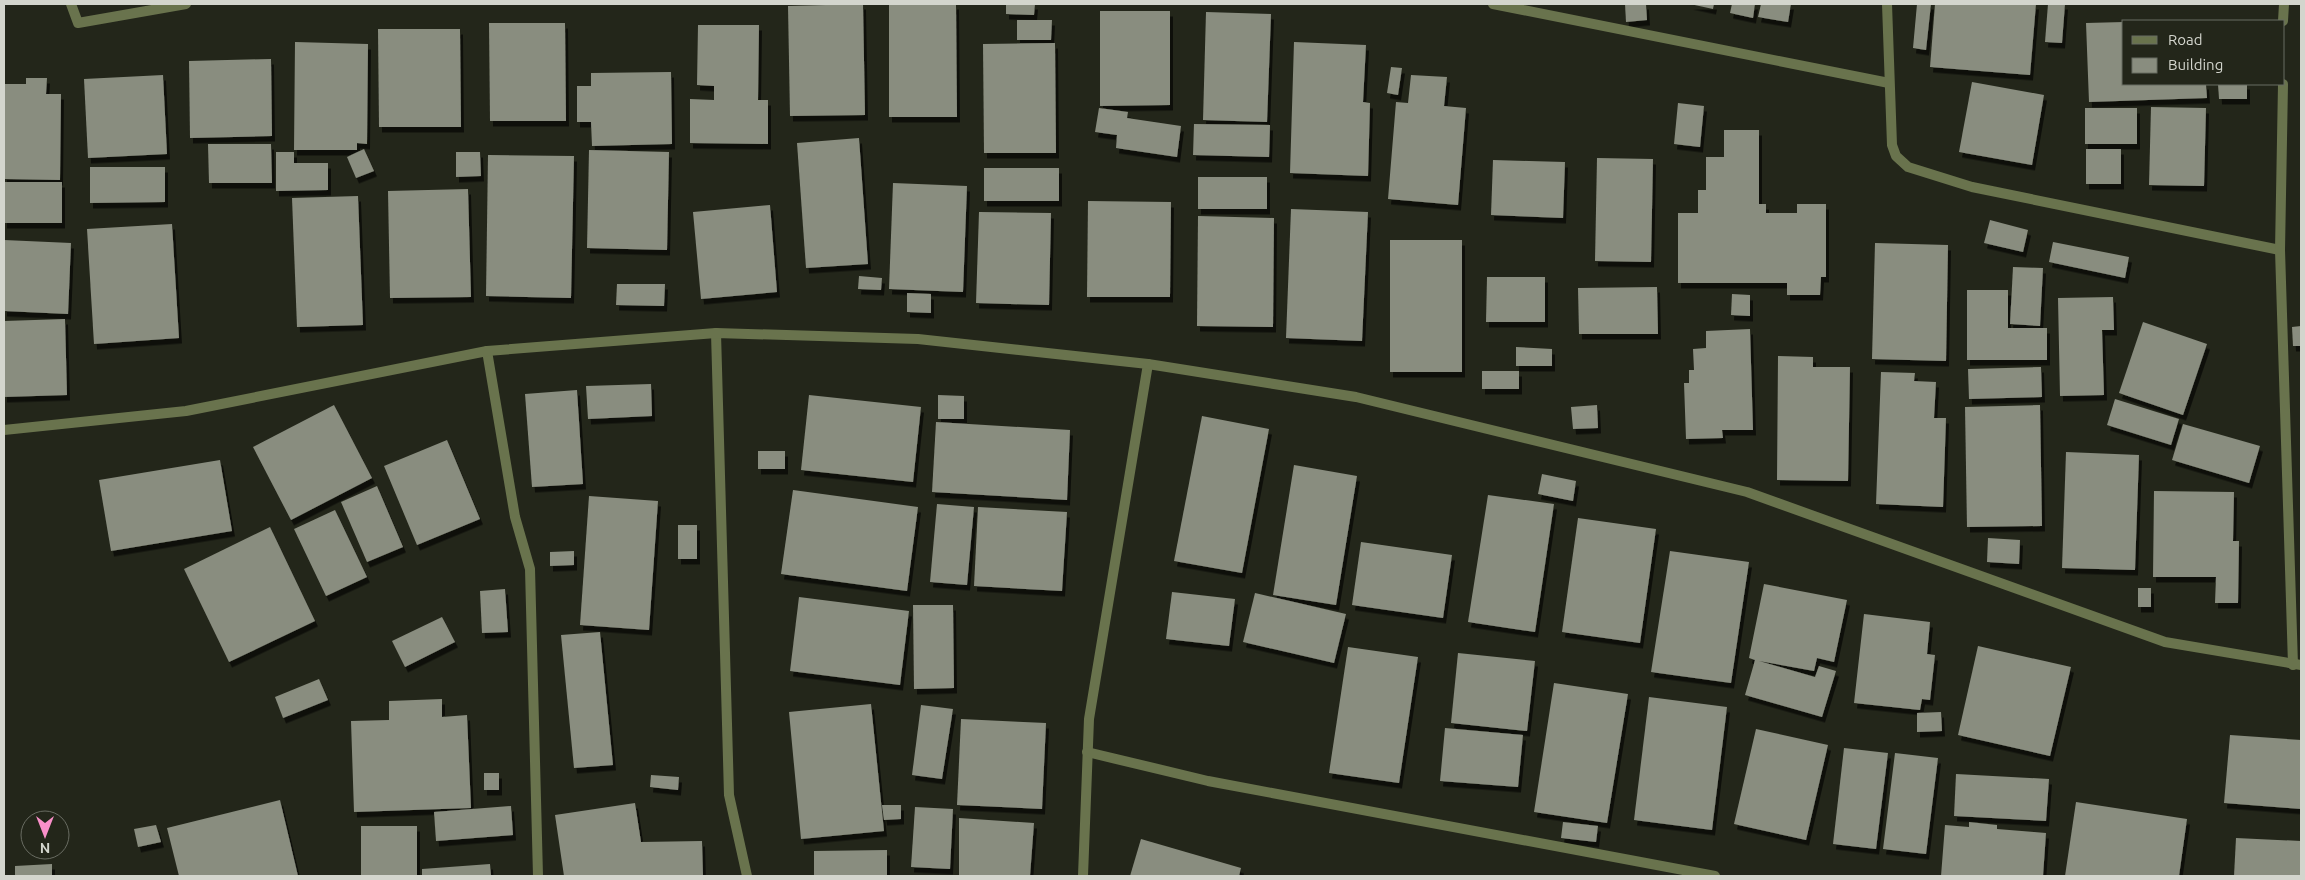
<svg xmlns="http://www.w3.org/2000/svg" width="2305" height="880" font-family="Ubuntu,sans-serif">
	<style>
		.building { fill: #898d7f; filter: url(#shadow) }
		.lines { fill: none; stroke-linecap: round; stroke-linejoin: round }
		.lane { stroke: #69734d; stroke-width: 10 }
		.street { stroke: #69734d; stroke-width: 10 }
	</style>
	<defs>
		<filter id="shadow"><feDropShadow dx="3" dy="5.5" stdDeviation="0" flood-color="#0009"/></filter>
	</defs>
	<rect width="100%" height="100%" fill="#23261a"/>
	<g class="building">
		<path d="M863,4L865,115L790,116L788,6Z"/>
		<path d="M889,4H956L957,117H889Z"/>
		<path d="M1006,4H1035L1034,15L1006,14Z"/>
		<path d="M1625,4H1646L1647,20L1626,22Z"/>
		<path d="M1690,4H1714L1713,9Z"/>
		<path d="M1732,4H1755L1753,18L1730,13Z"/>
		<path d="M1761,4H1791L1788,22L1758,17Z"/>
		<path d="M1917,4H1931L1926,50L1913,48Z"/>
		<path d="M1935,4H2036L2030,75L1930,67Z"/>
		<path d="M2048,4H2065L2062,43L2045,42Z"/>
		<path d="M1100,11H1170V105L1100,106Z"/>
		<path d="M1206,12L1271,14L1267,122L1203,120Z"/>
		<path d="M1017,20H1052L1051,40H1017Z"/>
		<path d="M2124,22V84H2206L2207,98L2089,102L2086,23Z"/>
		<path d="M489,23H565L566,121H490Z"/>
		<path d="M698,25H759L758,100H768V144L690,143V99L714,100V86L697,85Z"/>
		<path d="M378,29H460L461,127H379Z"/>
		<path d="M295,42L368,44L367,144L357,143V150H294Z"/>
		<path d="M1294,42L1366,45L1363,102L1370,103L1368,176L1290,173Z"/>
		<path d="M1055,43L1056,153H984L983,44Z"/>
		<path d="M271,59L272,136L190,138L189,61Z"/>
		<path d="M1391,67L1402,68L1398,95L1387,93Z"/>
		<path d="M671,72L672,144L592,146L591,122H577V86H591V73Z"/>
		<path d="M163,75L167,154L88,158L84,79Z"/>
		<path d="M1411,75L1447,77L1444,106L1466,108L1458,205L1388,199L1396,102L1408,103Z"/>
		<path d="M26,78H47L46,94H61L60,180L4,179V84H26Z"/>
		<path d="M1972,82L2044,95L2032,165L1959,152Z"/>
		<path d="M2218,84H2247V99H2219Z"/>
		<path d="M1678,103L1704,106L1700,147L1674,144Z"/>
		<path d="M2151,107L2206,108L2204,186L2149,185Z"/>
		<path d="M1099,108L1128,112L1127,118L1181,126L1177,157L1116,148L1117,135L1095,132Z"/>
		<rect x="2085" y="108" width="52" height="36"/>
		<path d="M1194,124L1270,125L1269,157L1193,155Z"/>
		<path d="M1724,130H1759V204H1766V213H1797V204H1826V277H1821L1820,295H1787V283H1678V213H1698V190H1706V157H1724Z"/>
		<path d="M859,138L868,264L806,268L797,143Z"/>
		<path d="M208,144H271L272,183H209Z"/>
		<path d="M364,149L374,171L356,178L347,157Z"/>
		<rect x="2086" y="149" width="35" height="35"/>
		<path d="M589,150L669,152L667,250L587,248Z"/>
		<path d="M276,152H294V163H328V190L276,191Z"/>
		<path d="M456,152H480L481,176L456,177Z"/>
		<path d="M488,155L574,156L571,298L486,296Z"/>
		<path d="M1597,158L1653,159L1651,262L1595,261Z"/>
		<path d="M1493,160L1565,162L1563,218L1491,215Z"/>
		<path d="M90,167H165V202L90,203Z"/>
		<rect x="984" y="168" width="75" height="33"/>
		<rect x="1198" y="177" width="69" height="32"/>
		<rect x="4" y="182" width="58" height="41"/>
		<path d="M893,183L967,186L963,292L889,289Z"/>
		<path d="M468,189L471,297L390,298L388,191Z"/>
		<path d="M358,196L363,325L297,327L292,198Z"/>
		<path d="M1088,201L1171,202L1170,297H1087Z"/>
		<path d="M770,205L777,292L701,299L693,212Z"/>
		<path d="M1291,209L1368,212L1362,341L1286,338Z"/>
		<path d="M979,212L1051,213L1049,305L976,303Z"/>
		<path d="M1198,216L1274,218L1273,327L1197,326Z"/>
		<path d="M1990,220L2028,230L2023,252L1984,243Z"/>
		<path d="M172,224L179,338L94,344L87,229Z"/>
		<path d="M4,240L71,243L68,314L4,311Z"/>
		<rect x="1390" y="240" width="72" height="132"/>
		<path d="M2053,242L2129,257L2125,278L2049,262Z"/>
		<path d="M1875,243L1948,245L1946,361L1872,359Z"/>
		<path d="M2013,267L2043,268L2040,326L2010,324Z"/>
		<path d="M859,276L882,278L881,290L858,289Z"/>
		<path d="M1487,277H1545V322H1486Z"/>
		<path d="M617,284H665L664,306L616,305Z"/>
		<path d="M1657,287L1658,334H1579L1578,288Z"/>
		<path d="M1967,290H2008V328H2047V360H1967Z"/>
		<path d="M907,293L931,294V313L907,312Z"/>
		<path d="M1732,294L1750,295V316L1731,315Z"/>
		<path d="M2113,297L2114,330H2102L2104,395L2060,396L2058,298Z"/>
		<path d="M65,319L67,395L4,397V321Z"/>
		<path d="M2143,322L2207,344L2183,415L2119,393Z"/>
		<path d="M2301,326V346H2293L2292,327Z"/>
		<path d="M1750,329L1753,430H1722L1723,438L1686,439L1684,383H1689V370H1694L1693,349L1706,348V331Z"/>
		<path d="M1516,347L1552,349V366H1516Z"/>
		<path d="M1778,356L1813,357V367H1850L1848,481L1777,480Z"/>
		<path d="M2041,367L2042,397L1969,399L1968,369Z"/>
		<rect x="1482" y="371" width="37" height="18"/>
		<path d="M1881,372L1915,373L1914,381L1936,382L1934,418H1946L1943,507L1876,504Z"/>
		<path d="M651,384L652,416L588,419L586,386Z"/>
		<path d="M577,390L583,484L532,487L525,394Z"/>
		<path d="M809,395L921,407L913,482L801,470Z"/>
		<path d="M938,395L964,396V419H938Z"/>
		<path d="M2115,399L2179,419L2171,445L2107,425Z"/>
		<path d="M334,405L372,478L291,520L253,447Z"/>
		<path d="M1597,405L1598,428L1573,429L1571,407Z"/>
		<path d="M2040,405L2042,526L1967,527L1965,407Z"/>
		<path d="M1202,416L1269,429L1242,573L1174,561Z"/>
		<path d="M936,422L1070,430L1067,500L932,492Z"/>
		<path d="M2183,424L2260,446L2249,483L2172,460Z"/>
		<path d="M447,440L480,519L417,545L384,466Z"/>
		<rect x="758" y="451" width="27" height="18"/>
		<path d="M2066,452L2139,455L2135,570L2062,568Z"/>
		<path d="M220,460L232,531L111,551L99,480Z"/>
		<path d="M1294,465L1357,476L1336,605L1273,595Z"/>
		<path d="M1542,474L1576,481L1573,501L1538,494Z"/>
		<path d="M377,486L403,547L367,562L341,502Z"/>
		<path d="M793,490L918,507L907,591L781,574Z"/>
		<path d="M2154,491L2234,492L2233,541H2239L2238,603H2215L2216,577H2153Z"/>
		<path d="M1488,495L1554,504L1535,632L1468,622Z"/>
		<path d="M589,496L658,501L649,630L580,625Z"/>
		<path d="M937,504L974,507L967,585L930,582Z"/>
		<path d="M978,507L1067,512L1062,591L974,586Z"/>
		<path d="M335,510L367,577L326,596L294,529Z"/>
		<path d="M1578,518L1656,529L1640,643L1562,632Z"/>
		<rect x="678" y="525" width="19" height="34"/>
		<path d="M270,527L315,621L229,662L184,569Z"/>
		<path d="M1988,538L2020,540L2019,564L1987,562Z"/>
		<path d="M1361,542L1452,555L1443,618L1352,605Z"/>
		<path d="M574,551V565L550,566V552Z"/>
		<path d="M1670,551L1749,562L1731,683L1651,672Z"/>
		<path d="M1764,584L1847,600L1834,662L1817,658L1814,671L1759,661L1815,677L1819,666L1836,671L1822,717L1745,695L1755,660L1749,658Z"/>
		<rect x="2138" y="588" width="13" height="19"/>
		<path d="M505,589L508,632L482,633L480,591Z"/>
		<path d="M1172,592L1235,599L1229,646L1166,639Z"/>
		<path d="M1255,593L1346,614L1334,663L1243,642Z"/>
		<path d="M799,597L909,611L900,685L790,671Z"/>
		<path d="M913,605H953L954,688L914,689Z"/>
		<path d="M1864,614L1930,622L1927,654L1935,655L1930,700L1922,699L1920,710L1854,703Z"/>
		<path d="M442,617L455,642L405,667L392,641Z"/>
		<path d="M600,632L613,765L574,768L561,635Z"/>
		<path d="M1978,646L2071,667L2050,756L1958,735Z"/>
		<path d="M1348,647L1418,657L1399,783L1329,773Z"/>
		<path d="M1458,653L1535,661L1527,731L1451,723Z"/>
		<path d="M319,679L328,700L283,718L275,697Z"/>
		<path d="M1554,683L1628,694L1607,823L1534,812Z"/>
		<path d="M1649,697L1727,707L1712,830L1634,820Z"/>
		<path d="M442,699V717L467,715L471,808L354,812L351,721L389,720V701Z"/>
		<path d="M871,704L884,831L801,839L789,712Z"/>
		<path d="M921,705L953,709L942,779L912,775Z"/>
		<path d="M1941,712L1942,731L1917,732V713Z"/>
		<path d="M961,719L1046,723L1042,809L957,805Z"/>
		<path d="M1445,728L1523,735L1518,787L1440,781Z"/>
		<path d="M1756,729L1828,745L1806,840L1734,824Z"/>
		<path d="M2230,735L2301,740V809L2224,803Z"/>
		<path d="M1844,748L1888,753L1876,849L1833,844Z"/>
		<path d="M1895,753L1938,758L1926,854L1883,849Z"/>
		<rect x="484" y="773" width="15" height="17"/>
		<path d="M1956,774L2049,779L2046,821L1954,816Z"/>
		<path d="M651,775L679,777L678,790L650,787Z"/>
		<path d="M280,800L298,876H179L167,828Z"/>
		<path d="M2076,802L2187,819L2179,876H2065Z"/>
		<path d="M635,803L641,842L702,841L703,876H564L555,815Z"/>
		<path d="M882,805H901V819L884,820Z"/>
		<path d="M511,806L513,835L436,841L434,812Z"/>
		<path d="M915,807L953,809L950,869L911,867Z"/>
		<path d="M959,818L1034,823L1030,876H959Z"/>
		<path d="M1563,822L1598,826L1596,842L1561,838Z"/>
		<path d="M1969,822L1997,825V829L2046,833L2043,876H1941L1945,825L1969,827Z"/>
		<path d="M156,825L161,842L138,847L134,829Z"/>
		<rect x="361" y="826" width="56" height="50"/>
		<path d="M2236,838L2301,841V876H2234Z"/>
		<path d="M1141,839L1241,868L1239,876H1130Z"/>
		<path d="M887,850V876H814V851Z"/>
		<path d="M52,864V876H15V866Z"/>
		<path d="M490,864L491,876H422V869Z"/>
	</g>
	<g class="lines">
		<g class="lane">
			<path d="M716,333L729,795L747,876"/>
			<path d="M1083,876L1089,719L1148,364"/>
		</g>
		<g class="street">
			<path d="M71,4L78,23L186,4"/>
			<path d="M1493,4L1889,83"/>
			<path d="M1887,4L1892,145L1896,156L1908,167L1972,187L2280,250"/>
			<path d="M2283,21L2284,4"/>
			<path d="M2283,84L2280,250L2293,665"/>
			<path d="M487,351L515,517L530,569L538,876"/>
			<path d="M4,430L186,411L487,351L716,333L918,339L1148,364L1356,397L1747,492L2165,642L2301,665"/>
			<path d="M1087,752L1208,781L1715,876"/>
		</g>
	</g>
	<rect width="2305" height="880" fill="none" stroke="#d3d5cd" stroke-width="10"/>
	<rect x="2122" y="20" width="162" height="65" fill="#23261a" stroke="#696c62"/>
	<rect x="2132" y="36" width="25" height="8" fill="#69734d" stroke="#696c62"/>
	<text x="2168" y="45" font-size="15" fill="#d3d5cd">Road</text>
	<rect x="2132" y="58" width="25" height="15" fill="#898d7f" stroke="#696c62"/>
	<text x="2168" y="70" font-size="15" fill="#d3d5cd">Building</text>
	<g transform="translate(45 835) rotate(180)"><circle r="24" fill="#23261a" stroke="#696c62"/>
	<path d="M0-4L9 19L0 12L-9 19Z" fill="#f98fc9"/>
	<text y="-8" font-size="14" font-weight="bold" text-anchor="middle" fill="#d3d5cd">N</text>
	</g>
</svg>
